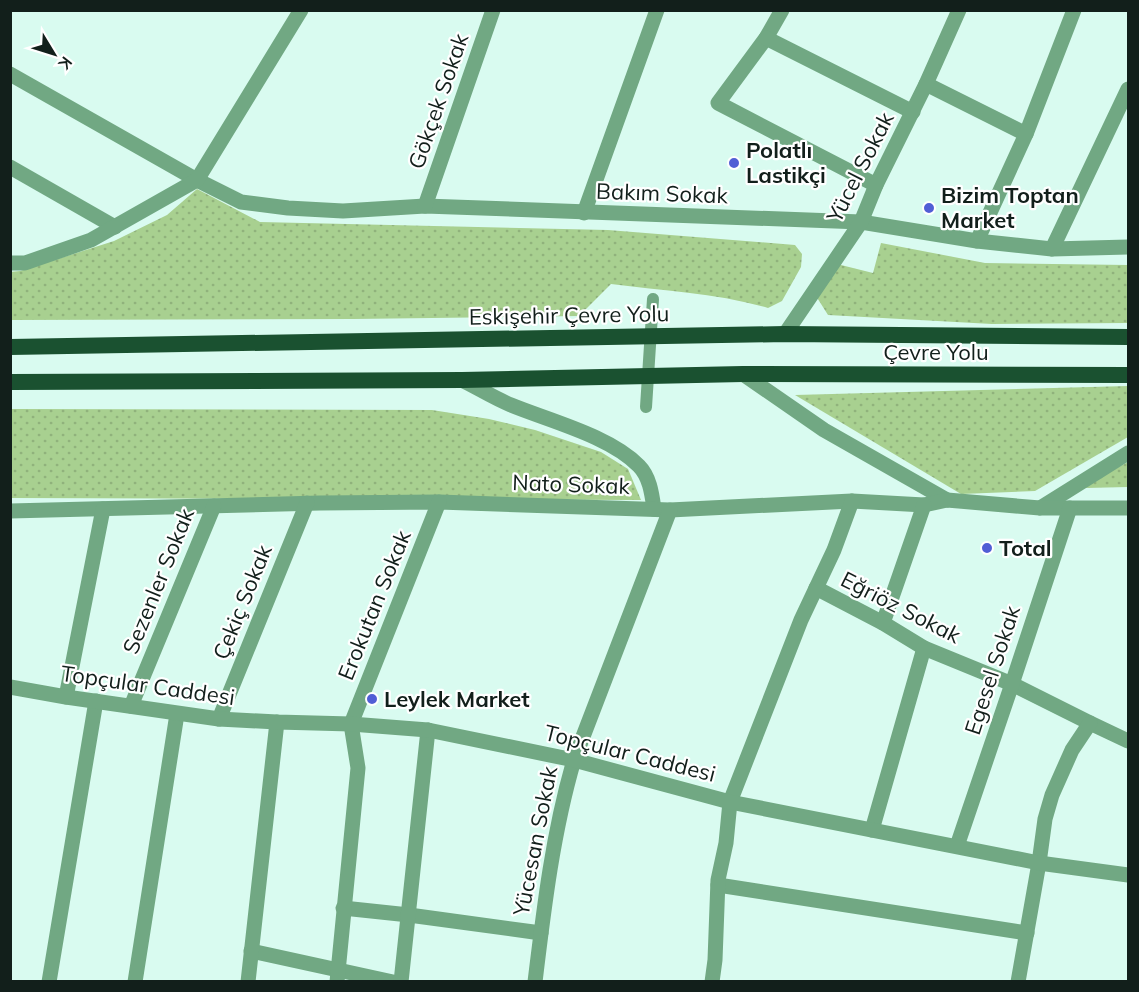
<svg xmlns="http://www.w3.org/2000/svg" width="1139" height="992" font-family="Mulish,sans-serif">
	<style>
		.grass { fill: url(#grass-dots) }
		.lines { fill: none; stroke-linecap: round; stroke-linejoin: round }
		.pedestrian { stroke: #71a883; stroke-width: 12 }
		.minor { stroke: #71a883; stroke-width: 15 }
		.tertiary { stroke: #71a883; stroke-width: 15 }
		.trunk { stroke: #1a5130; stroke-width: 16 }
		.poi-dot { fill: #515ed5; stroke: #fff; stroke-width: 2 }
		.labels { text-anchor: middle; dominant-baseline: central; stroke-width: 4.5; stroke-linejoin: round; paint-order: stroke }
		.street-label { font-size: 22px; fill: #121f1b; stroke: #fff }
		.poi-label { font-size: 22px; font-weight: bold; fill: #121f1b; stroke: #fff; text-anchor: start }
	</style>
	<defs>
		<pattern id="grass-dots" width="8" height="8" patternUnits="userSpaceOnUse" patternTransform="scale(1.5)"><rect width="8" height="8" fill="#a8d090"/><path d="M2 2h.1M6 6h.1" fill="none" stroke="#90b27c" stroke-width="1.8" stroke-linecap="round"/></pattern>
	</defs>
	<rect width="100%" height="100%" fill="#d9fbf0"/>
	<g class="grass">
		<path d="M197,189L260,222L608,230L795,245L802,254L801,267L782,301L768,308C717,293 663,291 611,284L579,316L354,319L11,320L10,272L20,271L114,241L167,215Z"/>
		<path d="M881,243L985,263L1128,265V323L992,324L828,315L816,296L837,264L873,273Z"/>
		<path d="M1128,386V437L1035,491L961,494L795,395Z"/>
		<path d="M11,409L432,410L489,419L535,430L601,452L628,469L641,500L11,498Z"/>
		<path d="M1128,462V487L1086,488L1087,484Z"/>
	</g>
	<g class="lines">
		<path class="pedestrian" d="M646,407L653,299"/>
		<g class="minor">
			<path d="M782,10L766,38L718,103L876,185"/>
			<path d="M766,38L913,112"/>
			<path d="M10,74L197,180L241,202L288,208L343,211L425,206L861,222L977,241L1052,249L1128,247"/>
			<path d="M926,84L1026,134"/>
			<path d="M10,167L115,227"/>
			<path d="M425,206L493,10"/>
			<path d="M584,213L657,10"/>
			<path d="M977,241L1026,134L1074,10"/>
			<path d="M1052,249L1128,89"/>
			<path d="M10,263H25L91,240L197,180L301,10"/>
			<path d="M785,334L861,222L876,185L926,84L959,10"/>
			<path d="M743,374L824,430L947,500"/>
			<path d="M462,380C478,388 494,398 511,405C550,421 610,436 639,466C650,477 652,495 654,509"/>
			<path d="M1040,508L1128,453"/>
			<path d="M10,511L320,503L439,502L670,510L852,501L924,505L947,500L1040,508H1128"/>
			<path d="M816,588L883,623L924,648L1012,684L1090,723L1128,741"/>
			<path d="M883,623L924,505"/>
			<path d="M66,697L103,509"/>
			<path d="M131,706L214,506"/>
			<path d="M219,719L307,503"/>
			<path d="M872,830L924,648"/>
			<path d="M957,846L1012,684L1070,508"/>
			<path d="M718,885L1027,933"/>
			<path d="M343,908L409,915L541,933"/>
			<path d="M251,951L393,982"/>
			<path d="M49,982L96,701"/>
			<path d="M135,982L177,714"/>
			<path d="M248,982L277,722"/>
			<path d="M337,982L358,768L351,724L439,502"/>
			<path d="M401,982L428,730"/>
			<path d="M535,982C544,907 553,832 574,760L670,510"/>
			<path d="M712,982L715,960L718,880L726,843L730,802L801,620L834,550L852,501"/>
			<path d="M1018,982L1039,863L1045,819L1052,795L1072,750L1090,723"/>
		</g>
		<path class="tertiary" d="M10,687L66,697L219,719L277,722L351,724L428,730L574,760L730,802L1039,863L1128,875"/>
		<g class="trunk">
			<path d="M10,347L785,334L1128,337"/>
			<path d="M10,382L462,380L743,374L1128,375"/>
		</g>
	</g>
	<g class="poi-dot">
		<circle cx="734" cy="163" r="6"/>
		<circle cx="929" cy="208" r="6"/>
		<circle cx="987" cy="548" r="6"/>
		<circle cx="372" cy="699" r="6"/>
	</g>
	<g class="labels">
		<g class="street-label">
			<text transform="translate(438 101) rotate(-71)">Gökçek Sokak</text>
			<text transform="translate(860 167) rotate(-63)">Yücel Sokak</text>
			<text transform="translate(662 193) rotate(2)">Bakım Sokak</text>
			<text transform="translate(569 315) rotate(-1)">Eskişehir Çevre Yolu</text>
			<text x="936" y="352">Çevre Yolu</text>
			<text transform="translate(571 484) rotate(2)">Nato Sokak</text>
			<text transform="translate(158 581) rotate(-68)">Sezenler Sokak</text>
			<text transform="translate(242 602) rotate(-68)">Çekiç Sokak</text>
			<text transform="translate(374 605) rotate(-68)">Erokutan Sokak</text>
			<text transform="translate(901 607) rotate(27)">Eğriöz Sokak</text>
			<text transform="translate(992 670) rotate(-72)">Egesel Sokak</text>
			<text transform="translate(148 685) rotate(8)">Topçular Caddesi</text>
			<text transform="translate(630 753) rotate(14)">Topçular Caddesi</text>
			<text transform="translate(535 841) rotate(-79)">Yücesan Sokak</text>
		</g>
		<g class="poi-label">
			<text x="746" y="150">Polatlı<tspan x="746" dy="25">Lastikçi</tspan></text>
			<text x="941" y="195">Bizim Toptan<tspan x="941" dy="25">Market</tspan></text>
			<text x="999" y="548">Total</text>
			<text x="384" y="699">Leylek Market</text>
		</g>
	</g>
	<rect width="1139" height="992" fill="none" stroke="#121f1b" stroke-width="24"/>
	<g transform="translate(54 54) rotate(128)" stroke="#ffffff" stroke-width="4.5" paint-order="stroke">
	<path d="M0-4.5L10 22L0 15L-10 22Z" fill="#121f1b"/>
	<text y="-9" font-size="16" font-weight="bold" text-anchor="middle" fill="#121f1b">K</text>
	</g>
</svg>
